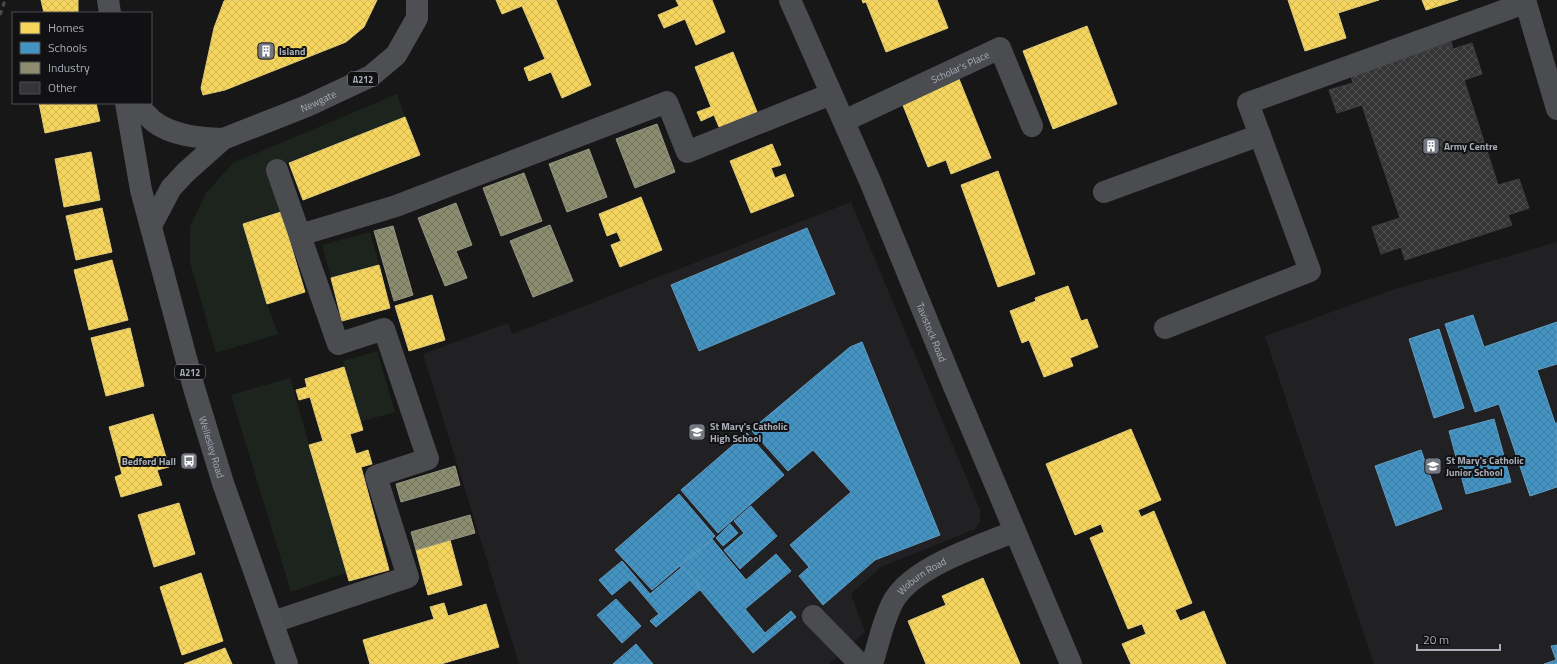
<svg xmlns="http://www.w3.org/2000/svg" width="1557" height="664" font-family="'Titillium Web',sans-serif">
	<style>
		.built { fill: #212123 }
		.green { fill: #1d241e }
		.homes { fill: url(#homes-cross-hatch); stroke: #dfc978 }
		.schools { fill: url(#schools-cross-hatch); stroke: #619bc0 }
		.industry { fill: url(#industry-cross-hatch); stroke: #949684 }
		.building { fill: url(#building-cross-hatch); stroke: #3f4043 }
		.lines { fill: none; stroke-linecap: round; stroke-linejoin: round }
		.minor { stroke: #4b4c50; stroke-width: 22 }
		.major { stroke: #4d4f52; stroke-width: 22 }
		.rail { stroke: #4b4c4f; stroke-width: 3; stroke-dasharray: 5 4; stroke-linecap: butt }
		.labels { text-anchor: middle; dominant-baseline: central; stroke-width: 4; stroke-linejoin: round; paint-order: stroke }
		.shield { fill: #111113; stroke: #7b7e86; stroke-width: 1 }
		.shield-label { font-size: 9px; font-weight: bold; fill: #a8adb8 }
		.poi-label { font-size: 10px; font-weight: bold; fill: #a8adb8; stroke: #111113; text-anchor: start }
		.street-label { font-size: 10px; fill: #a8adb8; stroke: #111113 }
	</style>
	<defs>
		<pattern id="homes-cross-hatch" width="8" height="8" patternUnits="userSpaceOnUse"><rect width="8" height="8" fill="#f6d55c"/><path d="M0 0l8 8M0 8l8-8" fill="none" stroke="#cfb555"/></pattern>
		<pattern id="schools-cross-hatch" width="8" height="8" patternUnits="userSpaceOnUse"><rect width="8" height="8" fill="#4393c3"/><path d="M0 0l8 8M0 8l8-8" fill="none" stroke="#3f7ba0"/></pattern>
		<pattern id="industry-cross-hatch" width="8" height="8" patternUnits="userSpaceOnUse"><rect width="8" height="8" fill="#8c8c6e"/><path d="M0 0l8 8M0 8l8-8" fill="none" stroke="#71725e"/></pattern>
		<pattern id="building-cross-hatch" width="8" height="8" patternUnits="userSpaceOnUse"><rect width="8" height="8" fill="#353536"/><path d="M0 0l8 8M0 8l8-8" fill="none" stroke="#4f5051"/></pattern>
	</defs>
	<rect width="100%" height="100%" fill="#171717"/>
	<g class="built">
		<path d="M851,202L980,510V522L975,529L881,567L851,594L865,632L829,664H519L423,354L508,323L512,334Z"/>
		<path d="M1557,242V664H1374L1265,336L1392,290Z"/>
	</g>
	<g class="green">
		<path d="M397,94L405,117L266,171L281,212L267,304L278,334L216,353L190,262V227L206,193L233,163Z"/>
		<path d="M370,232L379,265L331,278L322,245Z"/>
		<path d="M377,351L395,412L360,422L343,361Z"/>
		<path d="M290,378L346,573L291,592L231,395Z"/>
	</g>
	<g class="homes">
		<path d="M41,0H78V13H42H44Z"/>
		<path d="M227,0H377L364,27L346,42L225,90L203,95L201,88L214,28L224,1Z"/>
		<path d="M496,0H556L591,85L562,98L551,72L529,81L524,68L545,59L522,6L502,14Z"/>
		<path d="M676,0H712L725,32L696,45L685,19L664,28L658,15L679,6Z"/>
		<path d="M862,0H937L948,28L886,52L866,2L863,3Z"/>
		<path d="M1288,0H1334L1346,38L1305,51Z"/>
		<path d="M1334,0H1379L1338,13Z"/>
		<path d="M1422,0H1458L1426,10Z"/>
		<path d="M1087,26L1117,104L1053,129L1023,51Z"/>
		<path d="M733,52L757,112L719,127L714,115L701,121L697,112L711,107L695,67Z"/>
		<path d="M959,79L991,158L951,174L946,160L928,167L902,103Z"/>
		<path d="M39,103H96L100,121L45,133Z"/>
		<path d="M405,117L420,155L303,200L289,163Z"/>
		<path d="M772,144L781,165L771,168L775,178L785,174L794,196L751,213L730,161Z"/>
		<path d="M91,152L100,200L64,207L55,159Z"/>
		<path d="M998,171L1035,274L998,287L961,185Z"/>
		<path d="M641,197L662,250L620,267L611,245L621,241L617,232L607,236L599,214Z"/>
		<path d="M102,208L112,252L76,260L66,216Z"/>
		<path d="M281,212L305,292L267,304L243,224Z"/>
		<path d="M112,260L128,320L89,330L74,270Z"/>
		<path d="M379,265L390,308L342,321L331,278Z"/>
		<path d="M1068,286L1081,321L1087,319L1098,347L1070,358L1073,366L1044,377L1029,340L1022,343L1010,311L1036,301L1035,298Z"/>
		<path d="M432,295L445,340L409,351L395,306Z"/>
		<path d="M130,328L144,386L106,396L91,338Z"/>
		<path d="M344,367L363,430L350,434L356,454L368,450L372,464L361,467L389,570L349,581L309,445L323,441L310,397L299,400L296,390L307,387L305,379Z"/>
		<path d="M153,414L169,467L157,470L162,485L121,497L115,477L122,474L109,427Z"/>
		<path d="M1131,429L1161,500L1138,510L1141,517L1154,511L1192,603L1175,610L1180,621L1204,611L1226,664H1131L1122,644L1146,634L1142,624L1128,629L1090,538L1104,532L1101,524L1075,535L1046,464Z"/>
		<path d="M179,503L195,554L154,567L138,515Z"/>
		<path d="M450,540L462,585L428,595L416,550Z"/>
		<path d="M201,573L223,641L182,655L160,587Z"/>
		<path d="M983,578L1020,664H926L908,621L946,605L942,596Z"/>
		<path d="M444,603L448,616L486,604L499,647L441,664H370L363,640L434,619L430,607Z"/>
		<path d="M225,648L232,664H184Z"/>
	</g>
	<g class="schools">
		<path d="M807,228L835,294L699,351L671,285Z"/>
		<path d="M1473,315L1484,347L1557,322V364L1537,370L1555,423H1557V487L1530,496L1499,404L1475,412L1445,324Z"/>
		<path d="M1439,329L1464,408L1434,418L1409,339Z"/>
		<path d="M862,342L940,535L875,560L823,605L799,576L809,567L790,545L851,492L813,450L788,471L751,430L850,347Z"/>
		<path d="M1494,419L1511,482L1466,494L1449,431Z"/>
		<path d="M747,433L784,475L718,533L681,490Z"/>
		<path d="M1421,450L1442,509L1396,526L1375,466Z"/>
		<path d="M679,494L715,536L652,590L615,550Z"/>
		<path d="M751,506L777,536L740,569L724,550L744,533L734,521Z"/>
		<path d="M730,524L738,533L723,546L716,538Z"/>
		<path d="M712,539L746,580L776,554L791,571L745,609L765,633L791,611L796,617L753,653L680,566Z"/>
		<path d="M622,561L650,594L682,567L701,589L656,627L650,621L659,614L630,580L612,595L599,580Z"/>
		<path d="M616,599L641,626L622,643L597,615Z"/>
		<path d="M636,644L653,664H613Z"/>
		<path d="M1557,645V664H1544L1556,660L1551,646Z"/>
	</g>
	<g class="industry">
		<path d="M657,124L675,172L635,188L616,139Z"/>
		<path d="M589,149L607,197L567,212L549,164Z"/>
		<path d="M524,173L542,221L501,236L483,188Z"/>
		<path d="M456,203L472,245L456,251L467,278L445,286L418,218Z"/>
		<path d="M550,225L573,281L533,297L510,241Z"/>
		<path d="M393,226L413,295L394,301L374,231Z"/>
		<path d="M455,466L460,485L401,502L396,484Z"/>
		<path d="M470,515L475,533L416,550L411,532Z"/>
	</g>
	<path class="building" d="M1451,42L1453,49L1472,43L1482,74L1464,80L1498,185L1519,179L1529,208L1508,215L1512,225L1405,260L1401,247L1381,254L1372,227L1400,218L1362,105L1337,113L1329,90L1353,83L1351,76Z"/>
	<g class="lines">
		<g class="minor">
			<path id="s1" d="M790,0L870,181L953,384L1071,664"/>
			<path d="M1525,0L1557,109"/>
			<path id="s2" d="M844,121L1000,48L1032,126"/>
			<path d="M1104,192L1260,135"/>
			<path d="M300,235L396,206L667,102L687,152L831,94"/>
			<path d="M1165,328L1310,271L1248,103L1525,3"/>
			<path d="M813,616L860,664"/>
			<path d="M273,622L408,577L376,476L428,459L384,329L338,344L277,170"/>
			<path id="s3" d="M872,664C879,643 883,619 894,600C914,566 980,546 1015,531"/>
		</g>
		<g class="major">
			<path d="M108,0L110,13"/>
			<path id="s4" d="M126,103L141,190L194,388L223,483L287,664"/>
			<path d="M135,103C141,109 147,115 153,121C172,136 200,138 223,139"/>
			<path id="s5" d="M151,226L171,188L186,172L223,139L307,106L371,76L396,55L417,18V0"/>
		</g>
		<path class="rail" d="M0,15L5,0"/>
	</g>
	<defs>
		<symbol id="building-square" viewBox="-11 -11 22 22"><rect x="-9" y="-9" width="18" height="18" rx="4" fill="#757880" stroke="#111113"/><path d="M-4-6H4V6H1V3H-1V6H-4ZM-2.5-4.3h1.7v1.8h-1.7ZM.8-4.3h1.7v1.8H.8ZM-2.5-1h1.7V.8h-1.7ZM.8-1h1.7V.8H.8Z" fill="#fff"/></symbol>
		<symbol id="school-square" viewBox="-11 -11 22 22"><rect x="-9" y="-9" width="18" height="18" rx="4" fill="#757880" stroke="#111113"/><path d="M0-5L7-2L0 1L-7-2ZM-4 1L0 2.5L4 1V4Q0 6-4 4Z" fill="#fff"/></symbol>
		<symbol id="bus-square" viewBox="-11 -11 22 22"><rect x="-9" y="-9" width="18" height="18" rx="4" fill="#757880" stroke="#111113"/><path d="M-5-6H5V4H4V6H2V4H-2V6H-4V4H-5ZM-3.5-4V0h7V-4ZM-3.5 1.2v1.5H-2V1.2ZM2 1.2v1.5H3.5V1.2Z" fill="#fff"/></symbol>
	</defs>
	<g fill-rule="evenodd">
		<use href="#building-square" x="256" y="41" width="20" height="20"/>
		<use href="#building-square" x="1421" y="136" width="20" height="20"/>
		<use href="#school-square" x="687" y="422" width="20" height="20"/>
		<use href="#bus-square" x="179" y="451" width="20" height="20"/>
		<use href="#school-square" x="1423" y="456" width="20" height="20"/>
	</g>
	<g class="labels">
		<g class="shield">
			<rect x="348" y="72" width="30" height="14" rx="3"/>
			<rect x="175" y="365" width="30" height="14" rx="3"/>
		</g>
		<g class="shield-label">
			<text x="363" y="79">A212</text>
			<text x="190" y="372">A212</text>
		</g>
		<g class="poi-label">
			<text x="279" y="51">Island</text>
			<text x="1444" y="146">Army Centre</text>
			<text x="710" y="426">St Mary's Catholic<tspan x="710" dy="12">High School</tspan></text>
			<text x="1446" y="460">St Mary's Catholic<tspan x="1446" dy="12">Junior School</tspan></text>
			<text x="176" y="461" text-anchor="end">Bedford Hall</text>
		</g>
		<g class="street-label">
			<text stroke="none"><textPath href="#s2" startOffset="128">Scholar's Place</textPath></text>
			<text stroke="none"><textPath href="#s5" startOffset="217">Newgate</textPath></text>
			<text stroke="none"><textPath href="#s1" startOffset="361">Tavistock Road</textPath></text>
			<text stroke="none"><textPath href="#s4" startOffset="355">Wellesley Road</textPath></text>
			<text stroke="none"><textPath href="#s3" startOffset="105">Woburn Road</textPath></text>
		</g>
	</g>
	<rect x="12" y="12" width="140" height="92" fill="#111113" stroke="#4d4f55"/>
	<rect x="20" y="22" width="20" height="12" fill="#f6d55c" stroke="#4d4f55"/>
	<text x="48" y="32" font-size="12" fill="#a8adb8">Homes</text>
	<rect x="20" y="42" width="20" height="12" fill="#4393c3" stroke="#4d4f55"/>
	<text x="48" y="52" font-size="12" fill="#a8adb8">Schools</text>
	<rect x="20" y="62" width="20" height="12" fill="#8c8c6e" stroke="#4d4f55"/>
	<text x="48" y="72" font-size="12" fill="#a8adb8">Industry</text>
	<rect x="20" y="82" width="20" height="12" fill="#353536" stroke="#4d4f55"/>
	<text x="48" y="92" font-size="12" fill="#a8adb8">Other</text>
	<path d="M1417 644v6h83v-6" fill="none" stroke="#a8adb8" stroke-width="2"/>
	<text x="1423" y="644" font-size="12" fill="#a8adb8" stroke="#111113" stroke-width="3" paint-order="stroke">20 m</text>
</svg>
